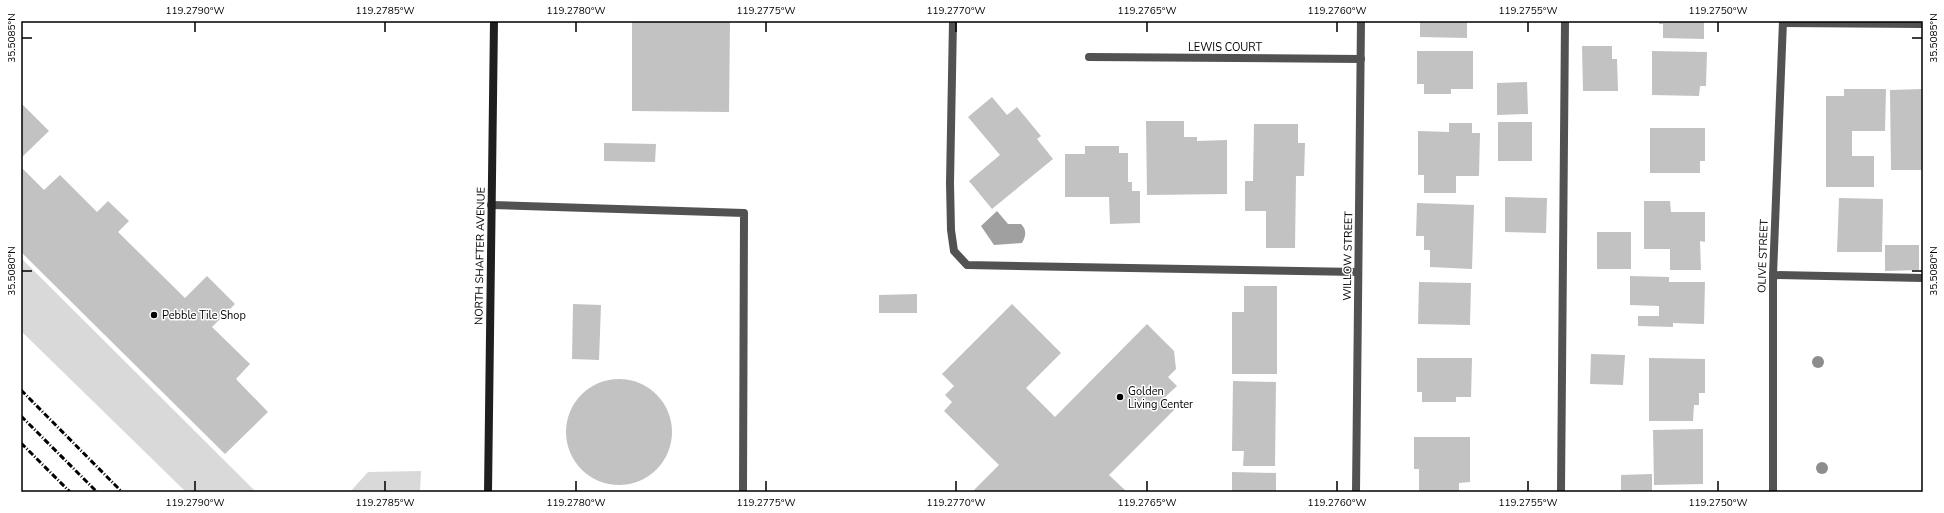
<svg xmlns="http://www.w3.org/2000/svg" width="1944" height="513" font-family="'Nunito Sans',sans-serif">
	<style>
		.green { fill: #d9d9d9 }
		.water { fill: #a0a0a0 }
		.building { fill: #c2c2c2 }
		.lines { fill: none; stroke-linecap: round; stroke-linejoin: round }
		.lane { stroke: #525252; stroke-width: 8 }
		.street { stroke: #525252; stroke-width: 8 }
		.secondary { stroke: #1f1f1f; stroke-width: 8 }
		.rail { stroke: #000; stroke-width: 3; stroke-dasharray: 6 2 1 2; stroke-linecap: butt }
		.tree { fill: #8d8d8d }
		.ticks { fill: none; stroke: #000; stroke-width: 1.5 }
		.poi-dot { fill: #000; stroke: #fff; stroke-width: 1.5 }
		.labels { text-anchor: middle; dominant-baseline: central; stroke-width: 3; stroke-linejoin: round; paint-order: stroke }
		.street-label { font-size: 11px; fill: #000; stroke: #fff }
		.poi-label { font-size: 11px; fill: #000; stroke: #fff; text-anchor: start }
		.neatline { fill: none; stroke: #000; stroke-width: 1.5 }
		.ticks-label { font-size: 10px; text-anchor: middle; fill: #000 }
	</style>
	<rect width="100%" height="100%" fill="#fff"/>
	<g class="green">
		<path d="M21,258L256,492H186L21,331Z"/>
		<path d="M421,471L420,492H350L368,472Z"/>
	</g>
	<path class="water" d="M997,211L1008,224H1021C1027,230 1026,236 1022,243L994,245L981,226Z"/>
	<g class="building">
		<path d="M632,21H730L729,112L632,111Z"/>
		<path d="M1420,21H1467V38L1420,37Z"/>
		<path d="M1659,21H1704V39L1663,38V24H1659Z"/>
		<path d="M1582,46H1612V59H1617L1618,91H1583Z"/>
		<path d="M1417,51H1473V89H1451V94H1424V84H1417Z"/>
		<path d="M1652,51L1707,52L1706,86H1700L1699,96L1652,95Z"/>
		<path d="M1527,82L1528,114L1497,115V83Z"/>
		<path d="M1844,89H1886L1885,131H1852V156H1874V187H1826V96H1844Z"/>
		<path d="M1923,89V170H1891L1890,90Z"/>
		<path d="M992,97L1007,115L1017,107L1041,136L1037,139L1053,159L992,209L969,181L1000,155L968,117Z"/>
		<path d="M21,103L49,131L21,158Z"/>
		<path d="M1146,121H1184V137H1197V141L1227,140V194L1147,195Z"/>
		<rect x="1498" y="122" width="34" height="39"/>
		<path d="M1449,123H1472V133H1480L1479,176H1456V193H1424V175H1418V131L1449,132Z"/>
		<path d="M1254,124H1298V143H1305L1304,176H1296L1295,248H1266V211H1245V181H1253Z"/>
		<path d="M1650,128H1705V161H1700V173H1650Z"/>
		<path d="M604,143L656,144L655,162L604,161Z"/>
		<path d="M1085,146H1119V153H1128V182H1132V191H1140V223L1110,224L1109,197H1065V154H1085Z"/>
		<path d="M21,167L44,190L60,175L97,212L108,201L129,221L118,232L185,298L207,276L235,304L212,327L250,364L236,379L268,412L225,454L21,252Z"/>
		<path d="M1505,197L1547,198L1546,233L1505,232Z"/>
		<path d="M1839,198L1883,199L1882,252H1837Z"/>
		<path d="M1644,201H1670L1671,212H1705V242L1700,241L1701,270H1670V249H1644Z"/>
		<path d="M1417,203L1474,205L1472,269L1430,267V250H1424V236H1416Z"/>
		<rect x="1597" y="232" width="34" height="37"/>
		<path d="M1885,245H1919V270L1885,271Z"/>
		<path d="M1630,276L1669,277V282H1705L1704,324L1673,323V327L1638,326V316H1659V306L1630,305Z"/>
		<path d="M1419,282L1471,283L1470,325L1418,324Z"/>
		<path d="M1244,286H1277V374H1232V312H1244Z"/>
		<path d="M917,294V313H879V295Z"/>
		<path d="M573,304L601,305L599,360L572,359Z"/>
		<path d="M1012,304L1061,353L1026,388L1055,417L1147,324L1174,351L1176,369L1168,377L1177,386L1164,398L1175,409L1109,475L1127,492H972L999,465L944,411L952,402L945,395L954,386L942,374Z"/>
		<path d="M1591,354L1625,355L1623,385L1590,384Z"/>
		<path d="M1417,358H1472L1471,397H1456V402H1422V392H1417Z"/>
		<path d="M1649,358L1705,359V393H1699V405H1694L1693,421H1649Z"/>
		<circle cx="619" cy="432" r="53"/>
		<path d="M1233,381L1276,382L1275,466H1243L1244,451H1232Z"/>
		<path d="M1703,429V484L1654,485L1653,430Z"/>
		<path d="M1414,437H1470V482L1459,483V492H1419V469H1414Z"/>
		<path d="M1232,472L1276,473V492H1232Z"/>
		<path d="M1652,474V492H1621V475Z"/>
	</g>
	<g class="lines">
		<g class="lane">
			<path d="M953,21L950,183L951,230L954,251L967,265L1358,272"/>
			<path d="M491,205L744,213L743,492"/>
			<path d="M1773,275L1923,278"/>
			<path d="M1561,492L1565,21"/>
		</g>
		<g class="street">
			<path d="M1783,23L1923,24"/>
			<path d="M1089,57L1361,59"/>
			<path d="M1356,492L1361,21"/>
			<path d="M1773,492V275L1783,21"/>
		</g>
		<path class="secondary" d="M488,492L494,21"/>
		<g class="rail">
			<path d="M21,390L122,492"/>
			<path d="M21,416L97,492"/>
			<path d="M21,443L70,492"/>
		</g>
	</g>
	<g class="tree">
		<circle cx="1818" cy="362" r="6"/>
		<circle cx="1822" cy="468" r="6"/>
	</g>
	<path class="ticks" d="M195,22V32M385,22V32M576,22V32M766,22V32M956,22V32M1147,22V32M1337,22V32M1528,22V32M1718,22V32M22,38H32M1912,38H1922M22,271H32M1912,271H1922M195,481V491M385,481V491M576,481V491M766,481V491M956,481V491M1147,481V491M1337,481V491M1528,481V491M1718,481V491"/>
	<g class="poi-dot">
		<circle cx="154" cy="315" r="4"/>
		<circle cx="1120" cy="397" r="4"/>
	</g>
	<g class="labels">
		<g class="street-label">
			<text x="1225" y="47">LEWIS COURT</text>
			<text transform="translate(480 256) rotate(-89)">NORTH SHAFTER AVENUE</text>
			<text transform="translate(1348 256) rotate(-89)">WILLOW STREET</text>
			<text transform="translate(1763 256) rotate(-88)">OLIVE STREET</text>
		</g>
		<g class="poi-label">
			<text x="162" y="315">Pebble Tile Shop</text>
			<text x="1128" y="391">Golden<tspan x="1128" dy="13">Living Center</tspan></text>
		</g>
	</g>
	<rect width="1944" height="513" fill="none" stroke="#ffffff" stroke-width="44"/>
	<rect x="22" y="22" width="1900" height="469" class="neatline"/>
	<g class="ticks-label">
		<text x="195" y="14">119.2790°W</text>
		<text x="385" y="14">119.2785°W</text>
		<text x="576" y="14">119.2780°W</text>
		<text x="766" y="14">119.2775°W</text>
		<text x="956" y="14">119.2770°W</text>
		<text x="1147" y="14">119.2765°W</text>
		<text x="1337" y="14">119.2760°W</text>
		<text x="1528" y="14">119.2755°W</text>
		<text x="1718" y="14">119.2750°W</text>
		<text transform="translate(11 38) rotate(-90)" y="4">35.5085°N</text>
		<text transform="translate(1933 38) rotate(-90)" y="4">35.5085°N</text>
		<text transform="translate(11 271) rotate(-90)" y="4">35.5080°N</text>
		<text transform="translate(1933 271) rotate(-90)" y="4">35.5080°N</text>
		<text x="195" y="506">119.2790°W</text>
		<text x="385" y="506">119.2785°W</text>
		<text x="576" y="506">119.2780°W</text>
		<text x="766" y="506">119.2775°W</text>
		<text x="956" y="506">119.2770°W</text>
		<text x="1147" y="506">119.2765°W</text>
		<text x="1337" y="506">119.2760°W</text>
		<text x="1528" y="506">119.2755°W</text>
		<text x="1718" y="506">119.2750°W</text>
	</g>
</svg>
